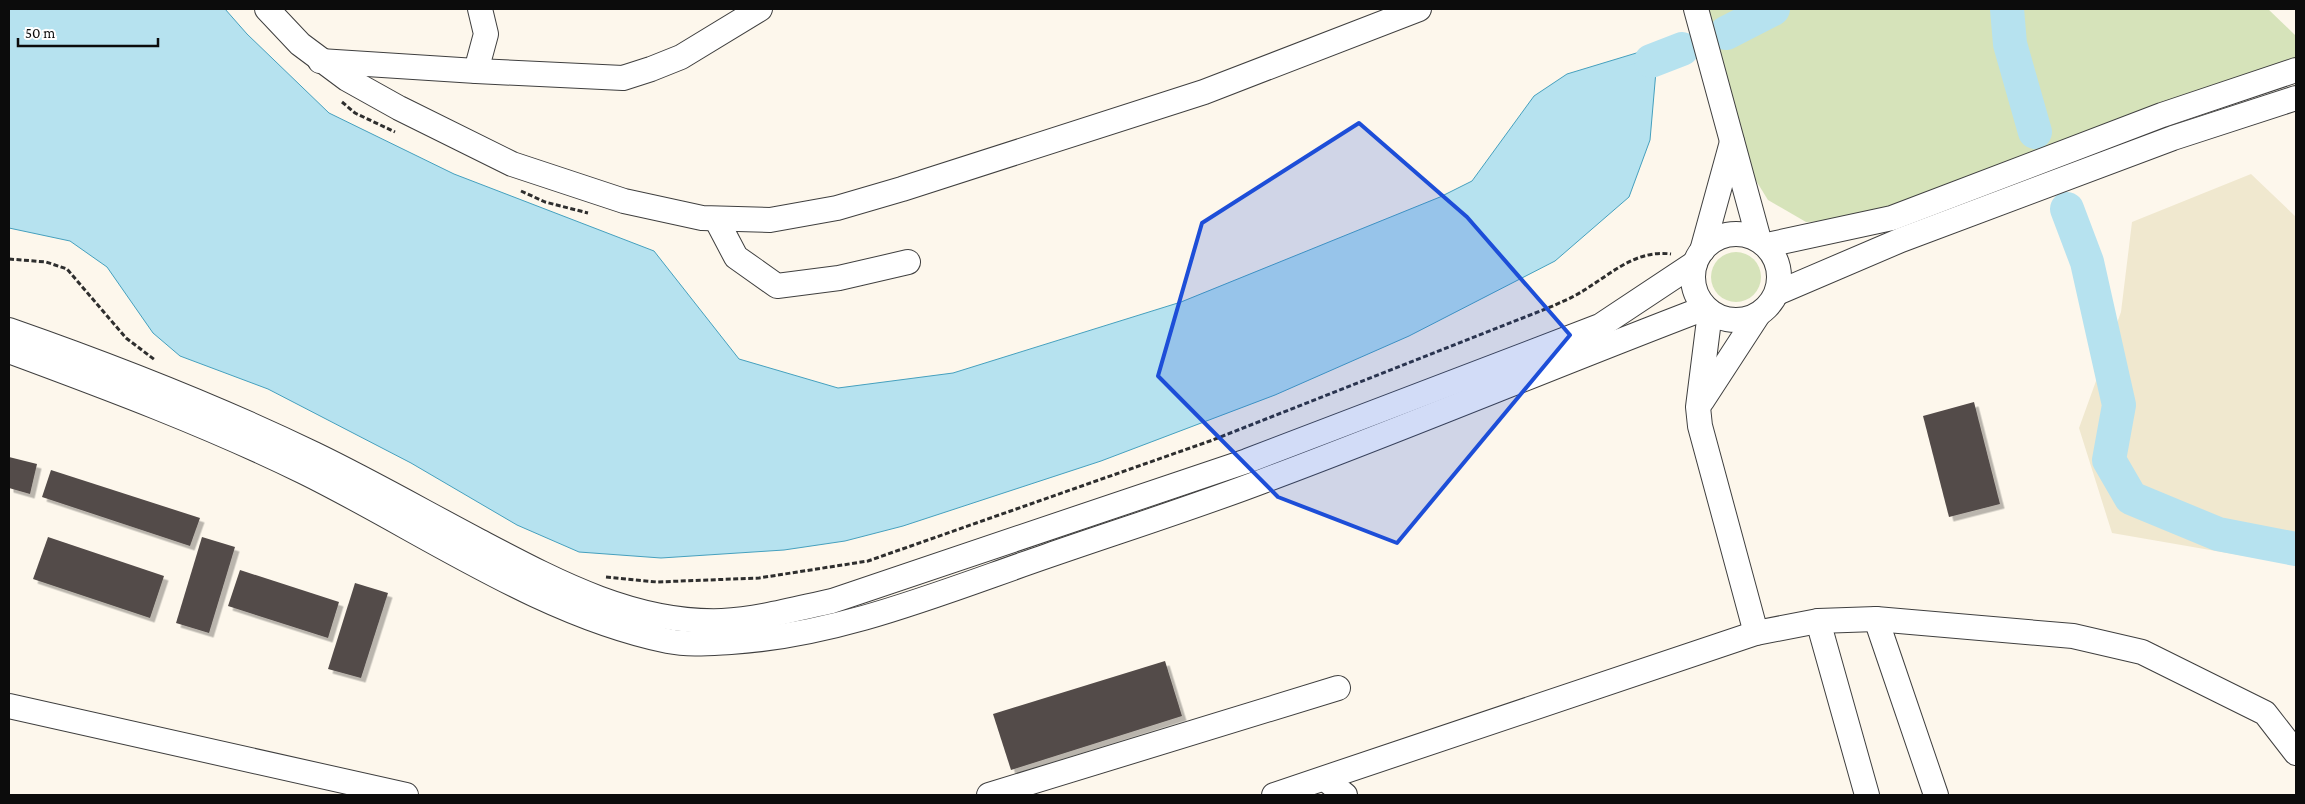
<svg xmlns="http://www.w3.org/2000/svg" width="2305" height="804" font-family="'Crimson Pro',serif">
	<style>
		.farmland { fill: #f0e8cf }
		.green { fill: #d6e3ba }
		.water { fill: #b6e2ef; stroke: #45a0be }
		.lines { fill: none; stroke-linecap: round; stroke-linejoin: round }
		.river { stroke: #b6e2ef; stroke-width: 34 }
		.building { fill: #534b49; filter: url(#shadow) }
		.minor-casing { stroke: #3f3f3f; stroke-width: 26 }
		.path { stroke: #2e2e2e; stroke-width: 3; stroke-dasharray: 5 2.5; stroke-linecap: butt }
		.minor { stroke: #fff; stroke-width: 24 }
		.marked { fill: #1d4ed8; fill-opacity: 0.2; stroke: #1d4ed8; stroke-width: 4; stroke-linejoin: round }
	</style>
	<defs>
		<filter id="shadow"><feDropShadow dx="4.5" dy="4.5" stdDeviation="0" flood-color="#0004"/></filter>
	</defs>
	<rect width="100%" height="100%" fill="#fdf7ec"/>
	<path class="farmland" d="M2251,174L2296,217V565L2112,533L2079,428L2121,312L2132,222Z"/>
	<g class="green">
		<path d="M1696,9H2268L2296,36V70L1892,218L1806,222L1768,200L1732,142Z"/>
		<circle cx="1736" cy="277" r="25"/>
	</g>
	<path class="water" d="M9,9H225L247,34L329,113L454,174L654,251L739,359L838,388L953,373L1181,302L1440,197L1472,181L1534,96L1567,74L1643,51L1656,71L1650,140L1629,197L1555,261L1409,336L1275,395L1101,461L903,526L845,541L784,550L661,558L579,552L517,525L411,463L268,389L180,356L153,333L107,267L70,241L9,228Z"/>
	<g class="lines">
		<g class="river">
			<path d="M2007,9L2010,44L2035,132"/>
			<path d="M1726,33L1773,9"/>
			<path d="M1651,61L1682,49"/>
			<path d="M2067,209L2087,262L2119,405L2109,460L2131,498L2218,534L2296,549"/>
		</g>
	</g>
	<g class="building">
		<path d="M1974,402L2000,504L1949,517L1923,416Z"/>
		<path d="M9,457L37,464L30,494L9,488Z"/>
		<path d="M51,470L200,518L190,546L42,497Z"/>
		<path d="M48,537L164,576L150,618L33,579Z"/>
		<path d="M202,537L235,547L209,633L176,623Z"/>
		<path d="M240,570L339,602L328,638L228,606Z"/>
		<path d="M355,583L388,593L361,678L328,669Z"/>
		<path d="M1165,661L1182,716L1011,770L993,714Z"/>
	</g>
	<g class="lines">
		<defs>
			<g id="minor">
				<path d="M267,9L300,44L347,79L399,108L512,164L624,201L702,218L770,220L837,208L902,189L1204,92L1419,9"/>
				<path d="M1696,9L1759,240"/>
				<path d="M320,61L476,71L623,78L651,69L681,57L760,9"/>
				<path d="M476,71L486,34L480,9"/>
				<path d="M716,219L736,257L777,286L839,278L908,262"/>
				<circle cx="1736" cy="277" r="43"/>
				<path d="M1767,245L1892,218L2162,115L2296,70"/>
				<path d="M1702,251L1732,142"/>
				<path d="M1777,293L1901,240L2173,138L2296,98"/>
				<path d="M1710,312L1698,407L1700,426L1756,633"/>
				<path d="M9,330C112,366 215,406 314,454C370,481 424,512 479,541C555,581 634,624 722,621C759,619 795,609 832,601L1247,461L1600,326L1695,263"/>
				<path d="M9,351C109,388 208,425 304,472C420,529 540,615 668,641C689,645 710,643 731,642C841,635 945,591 1047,556C1119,531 1192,508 1263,481C1411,426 1558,364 1705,308"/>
				<path d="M1702,401L1758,315"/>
				<path d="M1876,619L1936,795"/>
				<path d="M1818,621L1867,795"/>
				<path d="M9,706L406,795"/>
				<path d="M1325,779L1345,795"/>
				<path d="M989,795L1338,688"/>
				<path d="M1274,795L1756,633L1818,621L1876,619L2073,636L2142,652L2265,713L2296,753"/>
			</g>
		</defs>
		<use href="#minor" class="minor-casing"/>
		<g class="path">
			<path d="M342,102L355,113L395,132"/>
			<path d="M521,191L545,202L588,213"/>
			<path d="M9,259L46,262L67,269L126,338L155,360"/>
			<path d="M606,577L657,582L759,578L868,561L1210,441L1548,308C1557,304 1567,300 1576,295C1607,278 1633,249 1671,254"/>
		</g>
		<use href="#minor" class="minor"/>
	</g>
	<path class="marked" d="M1359,123L1467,217L1570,335L1397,543L1278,497L1158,376L1202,223Z"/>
	<rect width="2305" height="804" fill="none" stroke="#0c0c0c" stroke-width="20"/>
	<path d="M18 38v8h140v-8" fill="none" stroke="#0c0c0c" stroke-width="2.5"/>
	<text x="25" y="38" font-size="15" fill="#0c0c0c" stroke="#ffffff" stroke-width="4" paint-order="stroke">50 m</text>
</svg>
